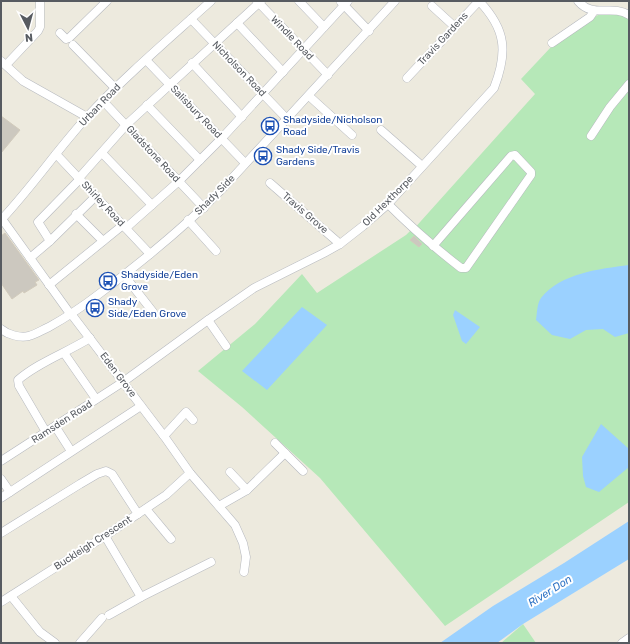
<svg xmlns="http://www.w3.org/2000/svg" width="630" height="644" font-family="Rubik,sans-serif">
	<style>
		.green { fill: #b6e8b8 }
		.water { fill: #9bd1ff }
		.building { fill: #ccc8bf; stroke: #d2cbbc }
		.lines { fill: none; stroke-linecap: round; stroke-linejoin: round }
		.minor-casing { stroke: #b6b9bf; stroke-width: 9 }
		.minor { stroke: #fff; stroke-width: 8 }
		.labels { text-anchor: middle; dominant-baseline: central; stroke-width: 4; stroke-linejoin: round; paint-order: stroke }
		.street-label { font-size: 10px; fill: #575b61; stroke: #fff }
		.transit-label { font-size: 10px; fill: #164399; stroke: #fff; text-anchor: start }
		.water-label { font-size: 11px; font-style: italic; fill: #3074c5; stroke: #fff }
	</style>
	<rect width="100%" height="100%" fill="#edeade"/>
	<g class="green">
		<path d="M616,12L627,17L629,21V502L445,626L320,478L242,407L198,371L255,324L302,274L317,293L406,235L411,230L412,231L535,94L521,79L552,46L601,13Z"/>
		<path d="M523,624L536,643H501Z"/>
	</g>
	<g class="water">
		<path d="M629,265V333L615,337L603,329L586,330L570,339L552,335L536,320C537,314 537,303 541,298C561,273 599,269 629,265Z"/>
		<path d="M302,307L327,325L267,390L242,371Z"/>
		<path d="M455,310L480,327L466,344L462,341L453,315Z"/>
		<path d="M601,424L629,449V467L599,492L586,487L583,476L582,457Z"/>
		<path d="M629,521V559L523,624L497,643H440L493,606L564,563Z"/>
	</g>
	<g class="building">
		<path d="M1,116L20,130L1,153Z"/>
		<path d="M5,233L39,280L35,282L37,285L24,293L23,291L12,299L1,283V236Z"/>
		<path d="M414,236L422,244L419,247L410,240Z"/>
	</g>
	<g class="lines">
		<defs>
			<g id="minor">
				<path d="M257,1L328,75"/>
				<path d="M299,1L324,27"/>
				<path d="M578,1C593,19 612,4 629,15"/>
				<path d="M341,2L369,31"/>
				<path d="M432,6L455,27"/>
				<path d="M191,19L287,119"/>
				<path d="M237,23L283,72"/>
				<path d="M60,33L66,39L69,38L107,1"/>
				<path d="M552,43L590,17L594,11"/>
				<path d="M73,45L115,88"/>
				<path d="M146,60L245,163"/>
				<path d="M1,61L23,81L87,117"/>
				<path d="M192,63L242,117"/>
				<path d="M6,65L38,31L40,27V1"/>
				<path d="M309,96L352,135"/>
				<path d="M103,101L204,208"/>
				<path d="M147,105L200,160"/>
				<path d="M381,130L422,166"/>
				<path d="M591,136L610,107L629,84"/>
				<path d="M102,153L152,205"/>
				<path d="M56,154L150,254"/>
				<path d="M79,178L126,125L261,1"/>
				<path d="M270,183L340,244"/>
				<path d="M388,204C411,227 435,248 461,268H466L531,175V172L515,155L511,156L433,246"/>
				<path d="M76,214L103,241"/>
				<path d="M2,219L71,315"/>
				<path d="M1,220C32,187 57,150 87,117C125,76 169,39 211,1"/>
				<path d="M188,220L216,251"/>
				<path d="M126,228L179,181L221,139L348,1"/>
				<path d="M50,241L38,222L80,179"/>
				<path d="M30,258L50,241L96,196"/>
				<path d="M124,275L153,312"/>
				<path d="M49,285L123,225"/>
				<path d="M72,315L164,436L190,473L235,525L243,543L246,557L244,572"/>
				<path d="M208,320L226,346"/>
				<path d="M1,329C8,335 20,338 29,336C36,334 42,330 49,327C67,317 82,307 99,294C143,261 186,226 224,187L395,1"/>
				<path d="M64,353L96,399"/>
				<path d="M55,426L71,451"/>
				<path d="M46,432L19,386L18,380C39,362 66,353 90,338"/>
				<path d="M164,436L186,412L193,420"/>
				<path d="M275,443L285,453"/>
				<path d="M1,461L123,382L208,320L254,288L324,253L340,244L363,226L388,204L494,88C508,52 506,29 479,1L407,78"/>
				<path d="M230,472L247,490"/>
				<path d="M1,479L10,492"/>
				<path d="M1,498L141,406"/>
				<path d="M219,506L247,490L285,453L303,471"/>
				<path d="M146,509L171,539"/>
				<path d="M1,533L80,484L97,474L106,471L112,474L138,514"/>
				<path d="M105,536L141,597L109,615"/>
				<path d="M11,596L40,632L55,643"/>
				<path d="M141,597L211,562"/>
				<path d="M1,602L105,536L166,495L190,473"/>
				<path d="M80,643L102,618"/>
				<path d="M622,643L629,638"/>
			</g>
		</defs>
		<use href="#minor" class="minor-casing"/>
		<use href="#minor" class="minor"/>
	</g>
	<defs>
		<symbol id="bus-ring" viewBox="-11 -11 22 22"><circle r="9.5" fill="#fff" stroke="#1a4fb4" stroke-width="1.5"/><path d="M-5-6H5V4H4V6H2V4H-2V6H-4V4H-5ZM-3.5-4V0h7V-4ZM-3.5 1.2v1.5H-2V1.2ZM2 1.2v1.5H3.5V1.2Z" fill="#1a4fb4"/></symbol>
	</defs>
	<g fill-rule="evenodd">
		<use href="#bus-ring" x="260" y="116" width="20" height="20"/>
		<use href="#bus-ring" x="253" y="146" width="20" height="20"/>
		<use href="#bus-ring" x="98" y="271" width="20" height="20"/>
		<use href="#bus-ring" x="85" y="298" width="20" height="20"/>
	</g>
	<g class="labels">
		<g class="street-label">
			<text transform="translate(292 38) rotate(46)">Windle Road</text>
			<text transform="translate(443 39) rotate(-47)">Travis Gardens</text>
			<text transform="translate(239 69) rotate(46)">Nicholson Road</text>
			<text transform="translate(100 105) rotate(-46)">Urban Road</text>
			<text transform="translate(196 112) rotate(46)">Salisbury Road</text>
			<text transform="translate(153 154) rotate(47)">Gladstone Road</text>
			<text transform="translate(215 195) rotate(-45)">Shady Side</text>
			<text transform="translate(388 201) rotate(-45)">Old Hexthorpe</text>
			<text transform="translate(103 204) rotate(47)">Shirley Road</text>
			<text transform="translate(305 213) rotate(41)">Travis Grove</text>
			<text transform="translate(118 375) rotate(53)">Eden Grove</text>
			<text transform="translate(62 422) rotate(-33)">Ramsden Road</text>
			<text transform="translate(93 543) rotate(-33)">Buckleigh Crescent</text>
		</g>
		<g class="transit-label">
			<text x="283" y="120">Shadyside/Nicholson<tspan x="283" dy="12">Road</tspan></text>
			<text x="276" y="150">Shady Side/Travis<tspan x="276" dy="12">Gardens</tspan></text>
			<text x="121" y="275">Shadyside/Eden<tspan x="121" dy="12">Grove</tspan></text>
			<text x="108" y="302">Shady<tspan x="108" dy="12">Side/Eden Grove</tspan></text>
		</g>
		<g class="water-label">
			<text transform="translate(550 591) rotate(-32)">River Don</text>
		</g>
	</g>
	<rect width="630" height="644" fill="none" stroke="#575b61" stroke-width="4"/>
	<g transform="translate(28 28) rotate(174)" stroke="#ffffff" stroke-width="3" paint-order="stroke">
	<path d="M0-3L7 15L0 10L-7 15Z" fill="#575b61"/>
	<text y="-6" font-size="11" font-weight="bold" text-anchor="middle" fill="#575b61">N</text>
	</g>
</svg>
